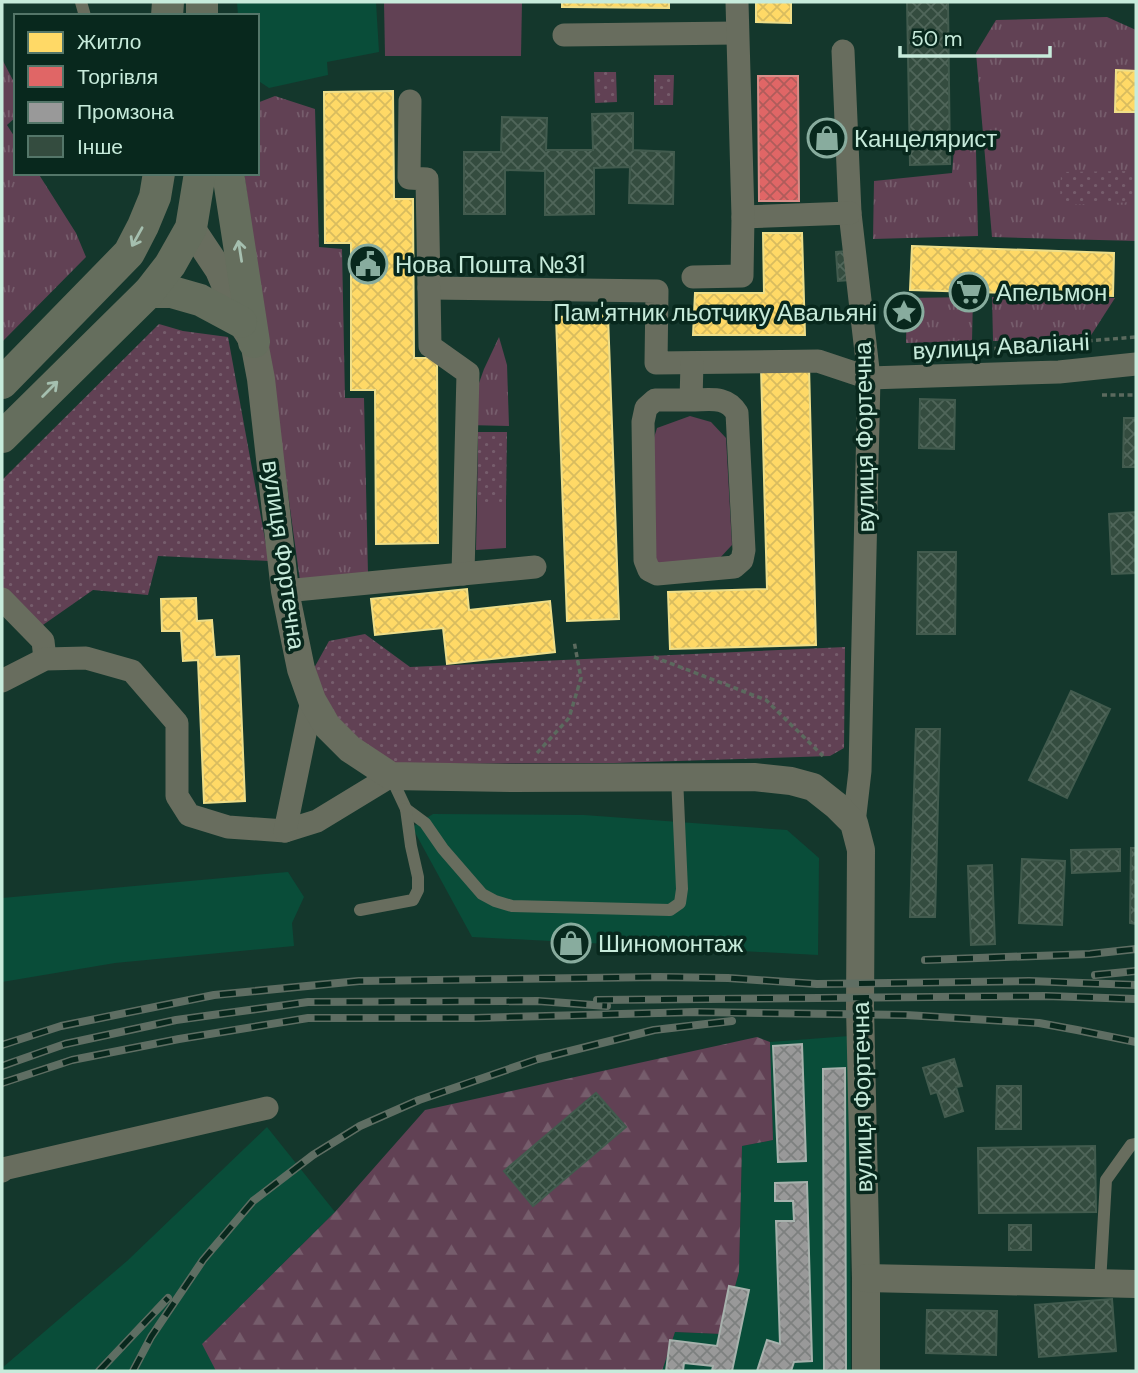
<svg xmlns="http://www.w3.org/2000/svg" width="1138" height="1373" font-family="'DM Sans',sans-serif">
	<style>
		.built { fill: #094d39 }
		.grass { fill: url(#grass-tufts) }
		.forest { fill: url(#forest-firs) }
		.park { fill: url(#park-dots) }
		.garden { fill: #614154 }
		.homes { fill: url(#homes-cross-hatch); stroke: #eede89; stroke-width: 2 }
		.shops { fill: url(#shops-cross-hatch); stroke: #d88e89; stroke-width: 2 }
		.industry { fill: url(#industry-cross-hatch); stroke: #a7b2ad; stroke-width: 2 }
		.building { fill: url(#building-cross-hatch); stroke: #425b4e; stroke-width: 2 }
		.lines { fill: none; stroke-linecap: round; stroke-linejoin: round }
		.path { stroke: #5b6a5e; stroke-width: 3.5; stroke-dasharray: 5 3.5; stroke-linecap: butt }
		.service { stroke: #686d5e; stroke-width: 12 }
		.minor { stroke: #686d5e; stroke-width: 23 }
		.tertiary { stroke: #686d5e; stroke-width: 28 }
		.secondary { stroke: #656e5d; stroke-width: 32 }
		.rail-casing { stroke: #5f6e63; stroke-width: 8 }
		.rail { stroke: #08281d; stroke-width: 5; stroke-dasharray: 16; stroke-linecap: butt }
		.oneway { stroke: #a5bfaf }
		.labels { text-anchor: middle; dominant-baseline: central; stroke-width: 7; stroke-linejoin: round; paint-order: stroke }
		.poi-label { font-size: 24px; fill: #c7ebdb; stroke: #08281d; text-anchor: start }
		.street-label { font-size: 24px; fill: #c7ebdb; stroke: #08281d }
	</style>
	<defs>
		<pattern id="grass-tufts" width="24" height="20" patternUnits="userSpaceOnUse" patternTransform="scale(1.75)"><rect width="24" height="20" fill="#614154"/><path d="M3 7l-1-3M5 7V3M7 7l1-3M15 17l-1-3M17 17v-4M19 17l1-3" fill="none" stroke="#765d6c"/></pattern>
		<pattern id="forest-firs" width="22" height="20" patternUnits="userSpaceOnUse" patternTransform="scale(1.75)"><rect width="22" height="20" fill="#614154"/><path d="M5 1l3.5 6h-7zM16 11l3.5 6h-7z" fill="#765d6c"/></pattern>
		<pattern id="park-dots" width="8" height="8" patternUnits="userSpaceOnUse" patternTransform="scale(1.75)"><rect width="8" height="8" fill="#614154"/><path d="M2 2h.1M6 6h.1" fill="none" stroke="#765d6c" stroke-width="1.8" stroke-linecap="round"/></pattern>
		<pattern id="homes-cross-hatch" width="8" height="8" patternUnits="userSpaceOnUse" patternTransform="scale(1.75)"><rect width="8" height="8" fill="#ffd966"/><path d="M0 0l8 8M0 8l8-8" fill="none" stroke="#d8bc5f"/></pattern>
		<pattern id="shops-cross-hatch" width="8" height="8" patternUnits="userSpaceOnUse" patternTransform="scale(1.75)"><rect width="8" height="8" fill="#e06666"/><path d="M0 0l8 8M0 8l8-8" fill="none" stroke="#af5c5b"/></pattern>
		<pattern id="industry-cross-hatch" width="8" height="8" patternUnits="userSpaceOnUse" patternTransform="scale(1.75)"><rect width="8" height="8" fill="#999"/><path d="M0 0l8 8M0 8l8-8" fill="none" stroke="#7d807f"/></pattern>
		<pattern id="building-cross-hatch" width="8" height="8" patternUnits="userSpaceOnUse" patternTransform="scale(1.75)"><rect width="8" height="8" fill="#344c3f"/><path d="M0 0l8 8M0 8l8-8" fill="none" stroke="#50665a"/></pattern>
	</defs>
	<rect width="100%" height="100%" fill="#14372c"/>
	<g class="built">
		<path d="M237,2H376L379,52L327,62L328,75L269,88L257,80V16H238Z"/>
		<path d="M433,814L584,815L787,830L819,858L818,955L472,937L412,827Z"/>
		<path d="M288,872L304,897L292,923L294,946L115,963L2,982V898Z"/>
		<path d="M849,1036L851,1371H662L675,1332L722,1334L739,1272L742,1146L773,1140L770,1042Z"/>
		<path d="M267,1127L335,1212L203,1343L216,1371H2V1368L127,1261Z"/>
	</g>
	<g class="grass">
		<path d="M1107,17L1136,30V241L992,237L976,53L996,20Z"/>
		<path d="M2,59L16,86V117L7,125L16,139V173H38L76,233L86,257L2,342Z"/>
		<path d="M275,96L315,109L319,247L342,249L345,398H364L368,574L300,581L244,173H257V103Z"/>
		<path d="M954,149L976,150L978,236L873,239L874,181L952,173Z"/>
		<path d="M973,297L972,341L906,343L907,298Z"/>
		<path d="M992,297L1115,298L1088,340L993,341Z"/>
		<path d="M499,337L507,365L509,426L467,425V417L484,369Z"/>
	</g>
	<path class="forest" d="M757,1037L770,1042L773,1140L742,1146L739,1272L722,1334L675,1332L662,1371H216L202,1344L335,1212L425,1110Z"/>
	<g class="park">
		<path d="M594,72H616L617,102L595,103Z"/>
		<path d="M654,75H674L673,105H654Z"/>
		<path d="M1136,171V202L1060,205L1061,172Z"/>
		<path d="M159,324L183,331L228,337L269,561L158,556L148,595L93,590L40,627L2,587V480Z"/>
		<path d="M478,432H507L506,502H477Z"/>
		<path d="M365,634L410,667L845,647L844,748L830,756L614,763L389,764L335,724L313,670L329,641Z"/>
	</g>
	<g class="garden">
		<path d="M384,2H522L521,56H385Z"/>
		<path d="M690,416L711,422L726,438L732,545L718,560L657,564L645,509L647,460L657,428Z"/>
		<path d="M477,502H506V548L476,550Z"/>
	</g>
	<g class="homes">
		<path d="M562,2H669V8L562,7Z"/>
		<path d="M756,2H791V23L756,22Z"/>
		<path d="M1116,70L1136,71V112H1115Z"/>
		<path d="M393,91L394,199H413L414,358H437L438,543L376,544L375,390H351V243H325L324,92Z"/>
		<path d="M763,233H802L805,335H693L695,293H764Z"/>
		<path d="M912,246L1114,253L1113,296L910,290Z"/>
		<path d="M608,315L619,619L567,621L556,317Z"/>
		<path d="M809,366L816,645L670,649L668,592L767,589L761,368Z"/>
		<path d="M467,589L469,610L550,601L555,652L447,664L443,628L375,635L371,599Z"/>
		<path d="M196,598L197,621L212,620L215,657L239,656L245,801L204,803L198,660L183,661L181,631H162L161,599Z"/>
	</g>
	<path class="shops" d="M758,76H798L799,201H759Z"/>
	<g class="industry">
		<path d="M802,1044L806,1161L778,1162L773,1046Z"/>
		<path d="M845,1068L846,1371H824L823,1069Z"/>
		<path d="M807,1182L812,1361L794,1362L791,1371H757L767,1340L780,1344L776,1221H794L793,1201H775V1183Z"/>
		<path d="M729,1286L749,1290L732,1371H712L713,1366L684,1363L683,1371H666L670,1340L717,1346Z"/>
	</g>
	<g class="building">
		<path d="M907,2H948L950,164L910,165Z"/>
		<path d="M633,113V150L674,152L673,204L629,203L630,167L594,168V214L545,215V171L505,170V214H464V152H501L502,117L547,118L546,150H593L592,114Z"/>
		<path d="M848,251L850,280L838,281L836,252Z"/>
		<path d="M920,399L955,400L954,449L919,448Z"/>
		<path d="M1124,418H1136V467H1123Z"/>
		<path d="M1136,512V573L1112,574L1109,514Z"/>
		<path d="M918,552H956L955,634H917Z"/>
		<path d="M1071,691L1110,709L1067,798L1029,780Z"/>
		<path d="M916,729H940L935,917H910Z"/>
		<path d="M1131,848H1136V924L1130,923Z"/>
		<path d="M1120,849V871L1072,873L1071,850Z"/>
		<path d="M1022,859L1065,861L1062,925L1019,923Z"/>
		<path d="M992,865L995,944L971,945L968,866Z"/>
		<path d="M954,1059L962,1086L956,1087L963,1111L945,1117L937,1092L931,1094L923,1068Z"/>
		<path d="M997,1086H1021V1129H996Z"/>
		<path d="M596,1093L626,1127L533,1206L504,1171Z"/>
		<path d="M1095,1146L1096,1212L979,1213L978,1148Z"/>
		<rect x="1009" y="1225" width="22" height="25"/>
		<path d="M1112,1299L1116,1351L1039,1357L1035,1305Z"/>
		<path d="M927,1310L997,1311L996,1355L926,1353Z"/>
	</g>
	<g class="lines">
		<g class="path">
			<path d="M952,352L1136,337"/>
			<path d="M1102,395H1136"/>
			<path d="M654,657L766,700L823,756"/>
			<path d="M537,753L569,718L581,678L574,641"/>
		</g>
		<g class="service">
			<path d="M81,2L85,16"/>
			<path d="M391,777L406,809L425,823L443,849L482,894L495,901L512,906L670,910L680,903L682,889L677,777"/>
			<path d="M360,910L413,900L418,890V877L411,846L406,809"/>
			<path d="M1100,1283L1106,1180L1131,1145L1136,1144"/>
		</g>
		<g class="minor">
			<path d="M564,35L737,33"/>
			<path d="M843,51L850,213L869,378L860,771L854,823"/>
			<path d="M410,101L409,178L427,179L429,288L657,291L656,363L818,361L869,378L1059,372L1136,364"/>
			<path d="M743,217L850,213"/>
			<path d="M693,277L742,276L743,217L737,2"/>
			<path d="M429,288L430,346L468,373L463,574"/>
			<path d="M691,400H655L646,408L643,422L645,560L649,570L657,574L734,567L742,560L744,550L737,413C726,395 709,400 691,400L692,363"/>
			<path d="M285,591L535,567"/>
			<path d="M2,599L43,641L45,659"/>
			<path d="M2,681L45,659L86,658L132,671L177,723V796L189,815L228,827L285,831L317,821L391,776"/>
			<path d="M285,831L312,700"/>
			<path d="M2,1171L3,1169L267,1108"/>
		</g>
		<g class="tertiary">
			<path d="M191,228L219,270L241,322L254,342L261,379L285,591L301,669L312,700L327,726L350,749L391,776L514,778L754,777L791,781L813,787L837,806L854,823L861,850L860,1007L866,1278V1371"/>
			<path d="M866,1278L1136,1284"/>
		</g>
		<g class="secondary">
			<path d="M167,16L168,2"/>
			<path d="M202,16V2"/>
			<path d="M228,173L254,342"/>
			<path d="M149,292H172L200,300L241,322"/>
			<path d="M2,383L129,253L143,226L155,197L159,173"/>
			<path d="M2,437L149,292L170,265L191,228L200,173"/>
		</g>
		<defs>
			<g id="rail">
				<path d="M925,960L1090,954L1136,949"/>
				<path d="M1095,975L1136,971"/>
				<path d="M597,1000L1046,996L1136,999"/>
				<path d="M2,1045L61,1026L214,995L359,981L660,977L728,978L817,984L1029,981L1136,985"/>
				<path d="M2,1066L65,1044L176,1020L308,1002L538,1001L607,1006"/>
				<path d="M2,1083L72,1060L179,1039L308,1018H475L696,1012L906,1015L1039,1023L1077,1030L1136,1042"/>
				<path d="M99,1371L168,1298"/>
				<path d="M133,1371L151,1337L203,1260L253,1201L313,1155L360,1126L419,1100L538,1059L654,1030L732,1021"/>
			</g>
		</defs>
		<use href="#rail" class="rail-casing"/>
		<use href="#rail" class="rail"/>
	</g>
	<defs><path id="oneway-shaft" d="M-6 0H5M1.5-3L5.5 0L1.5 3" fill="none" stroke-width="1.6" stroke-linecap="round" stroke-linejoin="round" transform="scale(1.75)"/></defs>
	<g class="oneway">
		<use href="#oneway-shaft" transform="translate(137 237) rotate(119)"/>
		<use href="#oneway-shaft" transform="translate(240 251) rotate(-99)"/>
		<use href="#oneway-shaft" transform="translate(50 389) rotate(-45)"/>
	</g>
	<defs>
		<symbol id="shop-ring" viewBox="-11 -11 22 22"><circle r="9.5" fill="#08281d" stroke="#88ac9e" stroke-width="1.5"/><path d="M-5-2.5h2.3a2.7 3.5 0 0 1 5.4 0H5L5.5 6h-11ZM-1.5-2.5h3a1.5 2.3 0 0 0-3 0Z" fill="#88ac9e"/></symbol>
		<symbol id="civic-ring" viewBox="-11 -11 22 22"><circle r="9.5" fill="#08281d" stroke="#88ac9e" stroke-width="1.5"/><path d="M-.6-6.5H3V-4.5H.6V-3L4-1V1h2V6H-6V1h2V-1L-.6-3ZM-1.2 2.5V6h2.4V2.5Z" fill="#88ac9e"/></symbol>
		<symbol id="supermarket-ring" viewBox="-11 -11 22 22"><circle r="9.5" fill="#08281d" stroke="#88ac9e" stroke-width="1.5"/><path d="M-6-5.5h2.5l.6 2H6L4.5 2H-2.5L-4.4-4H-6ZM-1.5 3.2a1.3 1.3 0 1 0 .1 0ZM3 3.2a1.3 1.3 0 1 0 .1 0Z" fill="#88ac9e"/></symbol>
		<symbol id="sight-ring" viewBox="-11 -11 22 22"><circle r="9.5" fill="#08281d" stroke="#88ac9e" stroke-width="1.5"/><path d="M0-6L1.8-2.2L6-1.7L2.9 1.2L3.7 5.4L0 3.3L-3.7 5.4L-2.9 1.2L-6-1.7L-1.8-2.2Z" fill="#88ac9e"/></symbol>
	</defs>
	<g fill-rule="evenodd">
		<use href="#shop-ring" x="805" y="116" width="44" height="44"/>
		<use href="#civic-ring" x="346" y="242" width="44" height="44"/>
		<use href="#supermarket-ring" x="947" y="270" width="44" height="44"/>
		<use href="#sight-ring" x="882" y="290" width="44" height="44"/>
		<use href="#shop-ring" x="549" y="921" width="44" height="44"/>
	</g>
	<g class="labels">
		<g class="poi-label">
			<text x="854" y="138">Канцелярист</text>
			<text x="395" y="264">Нова Пошта №31</text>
			<text x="996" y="292">Апельмон</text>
			<text x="877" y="312" text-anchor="end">Пам'ятник льотчику Авальяні</text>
			<text x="598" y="943">Шиномонтаж</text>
		</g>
		<g class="street-label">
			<text transform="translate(1001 346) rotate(-3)">вулиця Аваліані</text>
			<text transform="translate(864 437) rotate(-91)">вулиця Фортечна</text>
			<text transform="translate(284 555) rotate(82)">вулиця Фортечна</text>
			<text transform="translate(862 1097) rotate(-91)">вулиця Фортечна</text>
		</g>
	</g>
	<rect width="1138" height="1373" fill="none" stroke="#c7ebdb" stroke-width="7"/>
	<rect x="14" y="14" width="245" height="161" fill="#08281d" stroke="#547669" stroke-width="2"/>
	<rect x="28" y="32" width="35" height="21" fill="#ffd966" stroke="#547669" stroke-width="2"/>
	<text x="77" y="49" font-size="21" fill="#c7ebdb">Житло</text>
	<rect x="28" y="66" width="35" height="21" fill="#e06666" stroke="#547669" stroke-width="2"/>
	<text x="77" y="84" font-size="21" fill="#c7ebdb">Торгівля</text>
	<rect x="28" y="102" width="35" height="21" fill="#999999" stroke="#547669" stroke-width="2"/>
	<text x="77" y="119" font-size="21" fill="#c7ebdb">Промзона</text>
	<rect x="28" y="136" width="35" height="21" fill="#344c3f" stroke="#547669" stroke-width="2"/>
	<text x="77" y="154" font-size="21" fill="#c7ebdb">Інше</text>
	<path d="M900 46v10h150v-10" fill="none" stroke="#c7ebdb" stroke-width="3.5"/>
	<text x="911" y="46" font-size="21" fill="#c7ebdb" stroke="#08281d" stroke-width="5" paint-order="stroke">50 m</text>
</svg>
